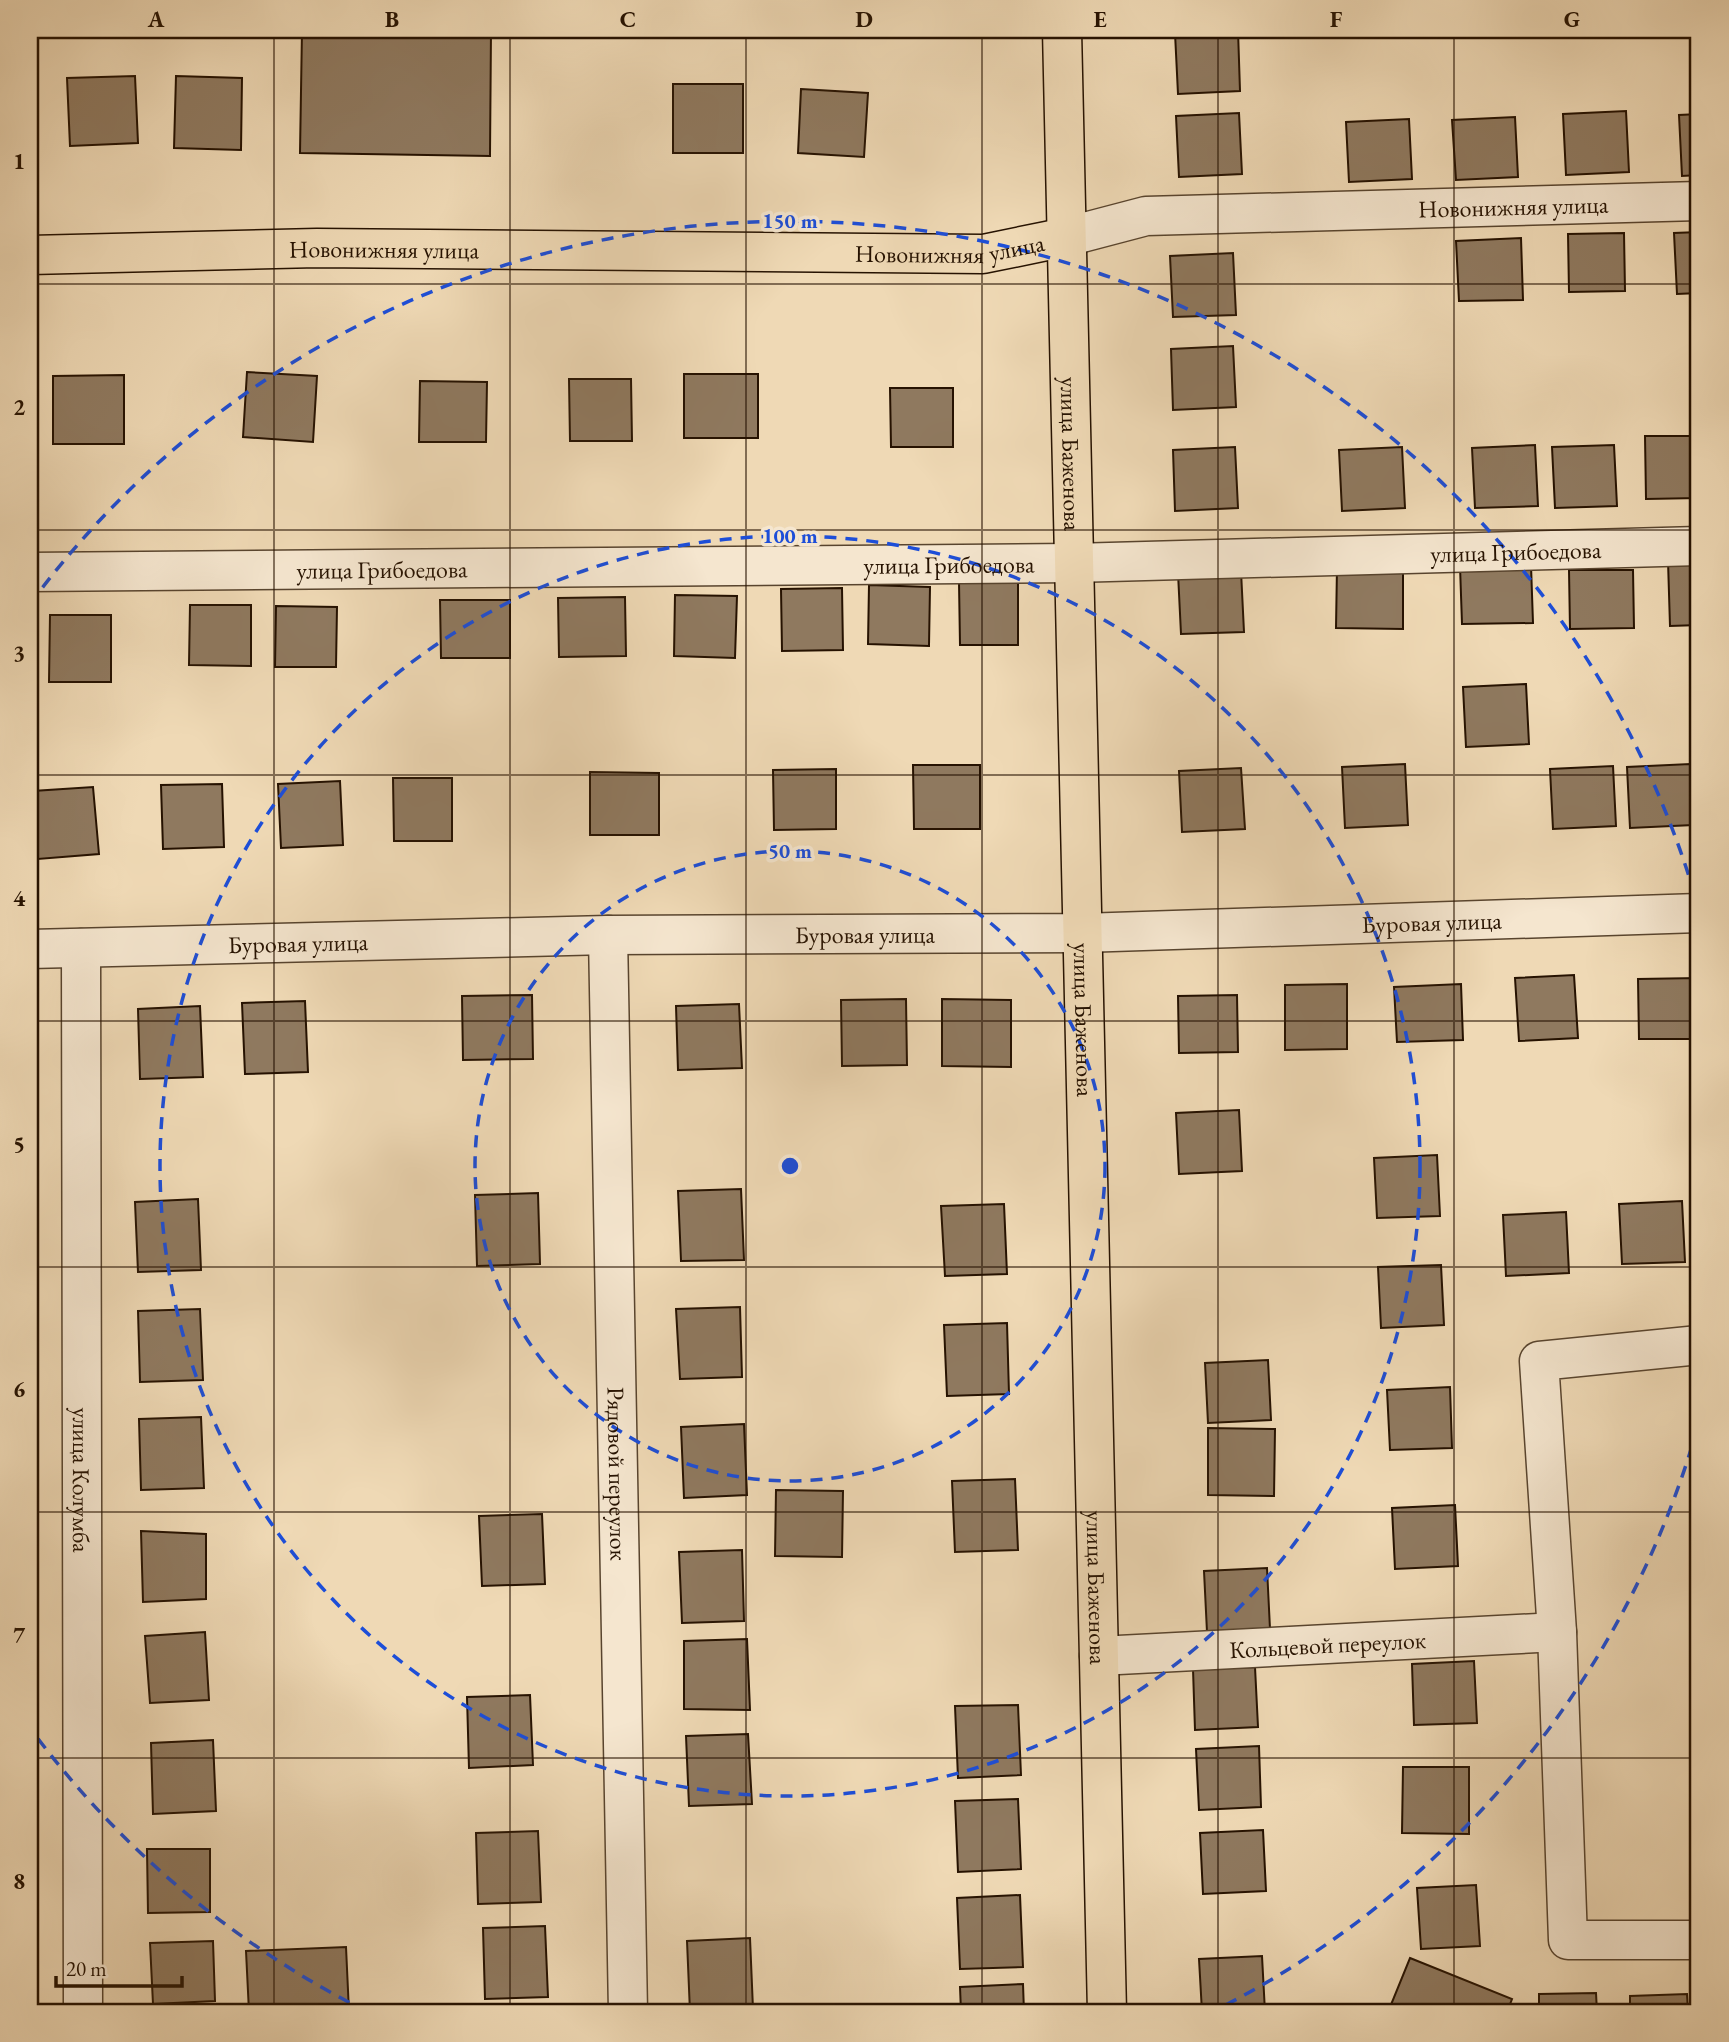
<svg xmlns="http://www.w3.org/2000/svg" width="1729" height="2042" font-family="'EB Garamond',serif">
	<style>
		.building { fill: #8f795f; stroke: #261201; stroke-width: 2 }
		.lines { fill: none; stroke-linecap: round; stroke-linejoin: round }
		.minor-casing { stroke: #58442e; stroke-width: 41 }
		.major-casing { stroke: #261201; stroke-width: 41 }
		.minor { stroke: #f5e6cf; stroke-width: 38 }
		.major { stroke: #efd9b5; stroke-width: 38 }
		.grid { fill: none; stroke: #261201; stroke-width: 2; stroke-opacity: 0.55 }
		.ring { fill: none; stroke: #1d4ed8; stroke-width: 3.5; stroke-dasharray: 12 9 }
		.labels { text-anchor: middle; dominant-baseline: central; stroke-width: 7; stroke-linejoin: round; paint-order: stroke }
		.street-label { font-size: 24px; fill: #261201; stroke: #f5e6cf }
		.centre { fill: #1d4ed8; stroke: #f5e6cf; stroke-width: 3.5 }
		.ring-label { font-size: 21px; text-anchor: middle; font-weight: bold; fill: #1d4ed8; stroke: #f5e6cf; stroke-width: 7; stroke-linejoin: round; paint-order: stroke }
		.neatline { fill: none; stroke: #261201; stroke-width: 2.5 }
		.grid-label { font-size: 23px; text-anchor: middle; font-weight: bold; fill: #261201 }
	</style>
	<rect width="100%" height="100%" fill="#efd9b5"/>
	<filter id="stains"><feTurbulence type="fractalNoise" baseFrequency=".00286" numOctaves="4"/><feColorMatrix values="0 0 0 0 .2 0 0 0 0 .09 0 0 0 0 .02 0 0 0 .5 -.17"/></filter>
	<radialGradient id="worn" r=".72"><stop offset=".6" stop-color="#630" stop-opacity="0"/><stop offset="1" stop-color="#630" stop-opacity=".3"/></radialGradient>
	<g class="building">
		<path d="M302,30H491L490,156L300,153Z"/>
		<path d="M1238,30L1240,91L1178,94L1175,33Z"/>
		<path d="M135,76L138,143L70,146L67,78Z"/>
		<path d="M176,76L242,78L241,150L174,148Z"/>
		<rect x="673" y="84" width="70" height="69"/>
		<path d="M801,89L868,93L864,157L798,153Z"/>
		<path d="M1626,111L1629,172L1566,175L1563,114Z"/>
		<path d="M1239,113L1242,174L1179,177L1176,116Z"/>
		<path d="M1699,114V175L1682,176L1679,115Z"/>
		<path d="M1515,117L1518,177L1456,180L1452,120Z"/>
		<path d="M1409,119L1412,179L1349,182L1346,122Z"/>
		<path d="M1699,232V293L1677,294L1674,233Z"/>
		<path d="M1624,233L1625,291L1569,292L1568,234Z"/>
		<path d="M1521,238L1523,300L1459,301L1456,241Z"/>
		<path d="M1233,253L1236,315L1173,317L1170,256Z"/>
		<path d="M1233,346L1236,407L1173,410L1171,349Z"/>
		<path d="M247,372L317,376L313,442L243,437Z"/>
		<rect x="684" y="374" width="74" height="64"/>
		<path d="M124,375V444H53V376Z"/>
		<path d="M569,379H631L632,441H570Z"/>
		<path d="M420,381L487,382L486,442H419Z"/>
		<path d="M890,388H953V447H891Z"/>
		<path d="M1645,436H1699V498L1646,499Z"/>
		<path d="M1535,445L1538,506L1475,508L1472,448Z"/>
		<path d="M1614,445L1617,506L1555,508L1552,447Z"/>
		<path d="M1235,447L1238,508L1175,511L1173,450Z"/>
		<path d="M1402,447L1405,508L1342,511L1339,450Z"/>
		<path d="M1699,560V625L1670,626L1668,561Z"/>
		<path d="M1531,565L1533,623L1462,624L1460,566Z"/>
		<path d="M1337,567L1403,568V629L1336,628Z"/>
		<path d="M1569,570H1633L1634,628L1570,629Z"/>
		<path d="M1241,571L1244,632L1181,634L1178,573Z"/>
		<path d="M1018,581V645H960L959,582Z"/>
		<path d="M869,585L930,587L929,646L868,644Z"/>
		<path d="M842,588L843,650L782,651L781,589Z"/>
		<path d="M675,595L737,596L735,658L674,656Z"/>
		<path d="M625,597L626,656L559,657L558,598Z"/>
		<path d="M440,600H510V658H441Z"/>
		<path d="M190,605H251V666L189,665Z"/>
		<path d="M276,606L337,607L336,667H275Z"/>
		<path d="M50,615H111V682H49Z"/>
		<path d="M1526,684L1529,744L1466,747L1463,687Z"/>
		<path d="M1405,764L1408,825L1345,828L1342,767Z"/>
		<path d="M1690,764L1693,825L1630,828L1627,767Z"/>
		<path d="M913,765H980V829H914Z"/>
		<path d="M1613,766L1616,826L1553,829L1550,769Z"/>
		<path d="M1241,768L1245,829L1182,832L1179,771Z"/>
		<path d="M836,769V829L774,830L773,770Z"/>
		<path d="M590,772L659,773V835H590Z"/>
		<path d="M393,778H452V841H394Z"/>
		<path d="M340,781L343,845L281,848L278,784Z"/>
		<path d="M222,784L224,847L163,849L161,785Z"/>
		<path d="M93,787L99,854L38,859L33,791Z"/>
		<path d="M1574,975L1578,1038L1519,1041L1515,978Z"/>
		<path d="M1699,978V1039H1639L1638,979Z"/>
		<path d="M1347,984V1049L1285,1050V985Z"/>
		<path d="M1461,984L1463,1040L1397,1042L1394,987Z"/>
		<path d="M532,995L533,1059L463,1060L462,996Z"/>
		<path d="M1237,995L1238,1052L1179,1053L1178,996Z"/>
		<path d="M906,999L907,1065L842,1066L841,1000Z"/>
		<path d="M942,999L1011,1000V1067L942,1066Z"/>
		<path d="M305,1001L308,1072L245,1074L242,1003Z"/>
		<path d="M739,1004L742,1068L678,1070L676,1006Z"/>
		<path d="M200,1006L203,1077L140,1079L138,1009Z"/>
		<path d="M1239,1110L1242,1171L1179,1174L1176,1113Z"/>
		<path d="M1437,1155L1440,1216L1377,1218L1374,1158Z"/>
		<path d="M741,1189L744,1260L681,1261L678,1191Z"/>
		<path d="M538,1193L540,1264L477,1266L475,1195Z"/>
		<path d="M198,1199L201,1270L138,1272L135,1202Z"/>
		<path d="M1682,1201L1685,1262L1622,1264L1619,1204Z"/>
		<path d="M1004,1204L1007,1274L945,1276L941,1206Z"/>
		<path d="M1566,1212L1569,1273L1506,1276L1503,1215Z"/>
		<path d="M1441,1265L1444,1325L1381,1328L1378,1267Z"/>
		<path d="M740,1307L742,1377L680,1379L676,1309Z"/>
		<path d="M200,1309L203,1380L140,1382L138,1311Z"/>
		<path d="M1007,1323L1009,1394L947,1396L944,1325Z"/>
		<path d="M1268,1360L1271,1420L1208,1423L1205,1363Z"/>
		<path d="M1450,1387L1452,1448L1390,1450L1387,1390Z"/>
		<path d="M201,1417L204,1488L141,1490L139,1419Z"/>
		<path d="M744,1424L747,1495L684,1498L681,1427Z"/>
		<path d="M1208,1428L1275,1429L1274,1496L1208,1495Z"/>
		<path d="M1015,1479L1018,1550L955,1552L952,1481Z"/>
		<path d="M776,1490L843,1491L842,1557L775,1556Z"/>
		<path d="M1455,1505L1458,1566L1395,1569L1392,1508Z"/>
		<path d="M542,1514L545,1584L482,1586L479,1516Z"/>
		<path d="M141,1531L206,1534V1599L143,1602Z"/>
		<path d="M742,1550L744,1621L682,1623L679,1552Z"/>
		<path d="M1267,1568L1270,1629L1207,1632L1204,1571Z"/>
		<path d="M205,1632L209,1700L150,1703L145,1636Z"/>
		<path d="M747,1639L750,1710L684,1709V1641Z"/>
		<path d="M1474,1661L1477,1723L1414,1725L1412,1664Z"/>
		<path d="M1255,1667L1258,1727L1195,1730L1193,1669Z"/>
		<path d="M530,1695L533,1765L469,1768L467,1697Z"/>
		<path d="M1018,1705L1021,1775L958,1778L955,1706Z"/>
		<path d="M748,1734L752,1804L689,1806L686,1736Z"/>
		<path d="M213,1740L216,1811L153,1814L151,1743Z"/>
		<path d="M1259,1746L1261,1807L1199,1810L1196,1749Z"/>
		<path d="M1403,1767H1469V1834L1402,1833Z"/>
		<path d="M1018,1799L1021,1869L958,1872L955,1801Z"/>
		<path d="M1263,1830L1266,1891L1203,1894L1200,1833Z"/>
		<path d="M538,1831L541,1902L478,1904L476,1833Z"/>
		<path d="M147,1849H210V1912L148,1913Z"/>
		<path d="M1476,1885L1480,1946L1421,1949L1417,1888Z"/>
		<path d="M1020,1895L1023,1967L960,1969L957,1898Z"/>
		<path d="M545,1926L548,1997L485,1999L483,1928Z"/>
		<path d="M750,1938L753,2009L690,2012L687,1941Z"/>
		<path d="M213,1941L215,2001L153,2004L150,1943Z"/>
		<path d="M346,1947L349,2012H249L246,1951Z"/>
		<path d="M1262,1956L1265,2012H1202L1199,1959Z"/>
		<path d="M1410,1958L1512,1999L1507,2012H1388Z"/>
		<path d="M1023,1984L1024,2012H961L960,1987Z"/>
		<path d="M1596,1993L1597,2012H1539V1994Z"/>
		<path d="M1687,1994L1688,2012H1630V1996Z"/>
	</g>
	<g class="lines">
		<defs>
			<g id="minor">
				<path id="s1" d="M1066,237L1146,216L1699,201"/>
				<path id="s2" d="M30,572L1073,563L1699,546"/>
				<path id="s3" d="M608,935L628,2012"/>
				<path id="s4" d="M81,948L83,2012"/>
				<path id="s5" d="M30,949L608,935L1082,933L1699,913"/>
				<path d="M1699,1345L1539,1361L1557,1632L1568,1940H1699"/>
				<path id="s6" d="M1099,1656L1557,1632"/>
			</g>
			<g id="major">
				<path id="s7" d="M1062,30L1107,2012"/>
				<path id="s8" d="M30,255L317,248L983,254L1066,237"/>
			</g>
		</defs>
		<use href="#minor" class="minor-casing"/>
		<use href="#major" class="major-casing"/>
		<use href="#minor" class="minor"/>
		<use href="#major" class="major"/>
	</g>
	<path class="grid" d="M274,30V2012M510,30V2012M746,30V2012M982,30V2012M1218,30V2012M1454,30V2012M30,284H1699M30,530H1699M30,775H1699M30,1021H1699M30,1267H1699M30,1512H1699M30,1758H1699"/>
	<g class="ring">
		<circle cx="790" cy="1166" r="315"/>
		<circle cx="790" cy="1166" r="630"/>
		<path d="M1698 1426A945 945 0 0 1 1212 2012M368 2012A945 945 0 0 1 30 1728M30 604A945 945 0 0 1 1698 906"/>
	</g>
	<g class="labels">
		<g class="street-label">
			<text stroke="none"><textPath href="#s1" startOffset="450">Новонижняя улица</textPath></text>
			<text stroke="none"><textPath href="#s8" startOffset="920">Новонижняя улица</textPath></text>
			<text stroke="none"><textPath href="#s8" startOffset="354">Новонижняя улица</textPath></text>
			<text stroke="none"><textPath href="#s7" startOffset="424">улица Баженова</textPath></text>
			<text stroke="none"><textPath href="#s2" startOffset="1486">улица Грибоедова</textPath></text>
			<text stroke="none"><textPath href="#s2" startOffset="919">улица Грибоедова</textPath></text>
			<text stroke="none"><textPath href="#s2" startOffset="352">улица Грибоедова</textPath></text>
			<text stroke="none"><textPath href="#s5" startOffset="1402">Буровая улица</textPath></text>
			<text stroke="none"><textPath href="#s5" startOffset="835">Буровая улица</textPath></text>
			<text stroke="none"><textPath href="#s5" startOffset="268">Буровая улица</textPath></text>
			<text stroke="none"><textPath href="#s7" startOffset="990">улица Баженова</textPath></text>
			<text stroke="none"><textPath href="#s3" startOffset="539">Рядовой переулок</textPath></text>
			<text stroke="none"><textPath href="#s4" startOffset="532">улица Колумба</textPath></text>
			<text stroke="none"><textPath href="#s7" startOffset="1558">улица Баженова</textPath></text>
			<text stroke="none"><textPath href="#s6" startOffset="229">Кольцевой переулок</textPath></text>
		</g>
	</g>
	<circle cx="790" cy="1166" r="10" class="centre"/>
	<g class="ring-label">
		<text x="790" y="228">150 m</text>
		<text x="790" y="543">100 m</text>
		<text x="790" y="858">50 m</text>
	</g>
	<rect width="1729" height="2042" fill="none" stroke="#efd9b5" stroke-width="77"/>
	<path d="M56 1976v10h126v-10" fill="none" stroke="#261201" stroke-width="3.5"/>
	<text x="66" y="1976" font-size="21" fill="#261201" stroke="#f5e6cf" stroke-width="5" paint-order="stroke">20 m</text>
	<rect x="38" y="38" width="1652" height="1966" class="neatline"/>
	<g class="grid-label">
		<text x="156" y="27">A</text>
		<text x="392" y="27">B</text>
		<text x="628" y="27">C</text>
		<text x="864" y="27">D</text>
		<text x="1100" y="27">E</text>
		<text x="1336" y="27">F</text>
		<text x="1572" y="27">G</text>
		<text x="19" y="169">1</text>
		<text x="19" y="415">2</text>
		<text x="19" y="661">3</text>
		<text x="19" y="906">4</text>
		<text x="19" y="1152">5</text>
		<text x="19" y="1397">6</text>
		<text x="19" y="1643">7</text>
		<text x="19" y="1889">8</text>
	</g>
	<rect width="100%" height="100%" filter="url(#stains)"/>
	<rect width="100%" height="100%" fill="url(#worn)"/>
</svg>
